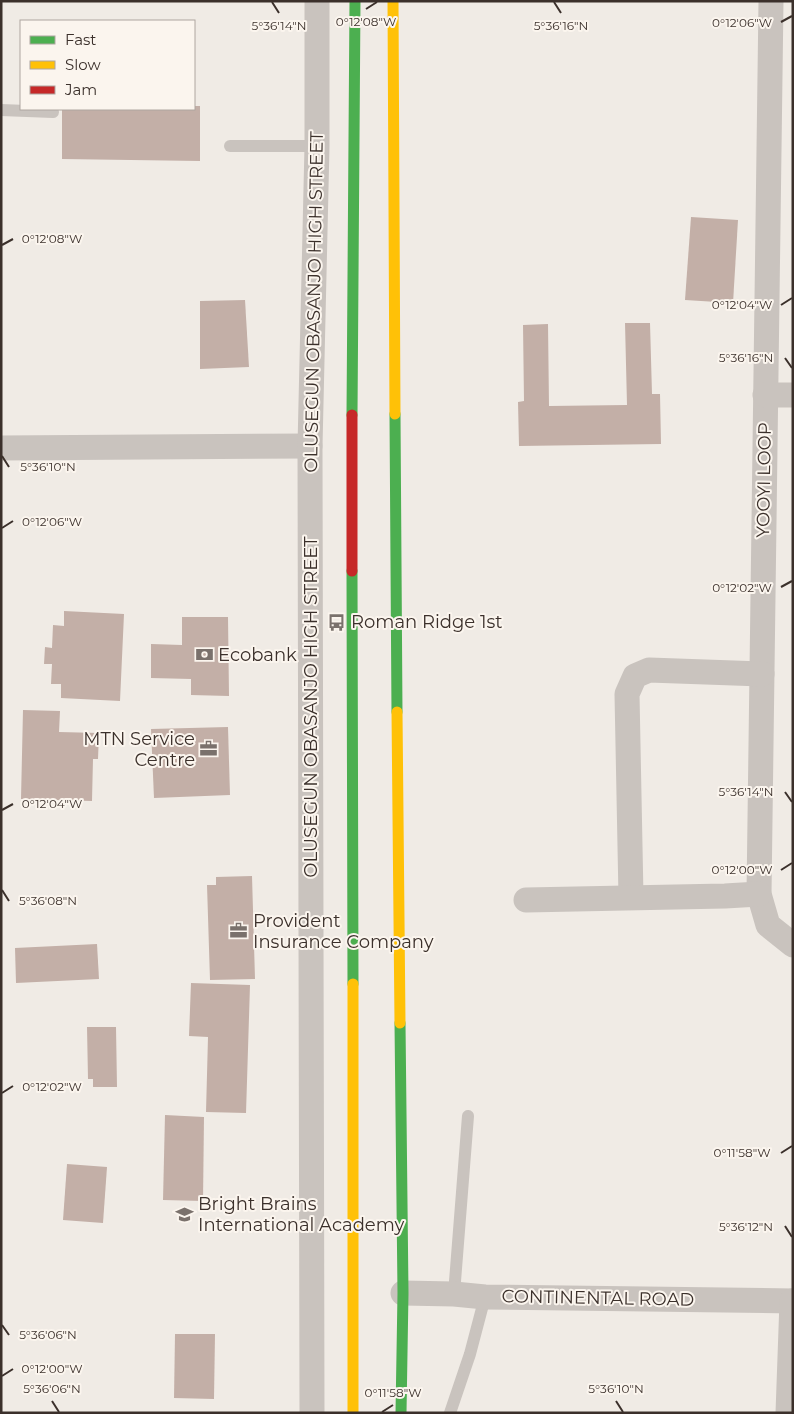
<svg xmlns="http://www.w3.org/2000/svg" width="794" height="1414" font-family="Montserrat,sans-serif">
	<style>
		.building { fill: #c3afa7 }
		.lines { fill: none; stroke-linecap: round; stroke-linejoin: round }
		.lane { stroke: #c9c3be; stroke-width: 12 }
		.street { stroke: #c9c3be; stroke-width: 25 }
		.fast { stroke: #4caf50; stroke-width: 11 }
		.slow { stroke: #ffc107; stroke-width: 11 }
		.jam { stroke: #c62828; stroke-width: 11 }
		.ticks { fill: none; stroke: #3b302b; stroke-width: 2 }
		.labels { text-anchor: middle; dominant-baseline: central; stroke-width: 4; stroke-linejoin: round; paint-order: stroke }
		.street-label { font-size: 18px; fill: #3b302b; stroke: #fbf5ee }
		.poi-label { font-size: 18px; fill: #3b302b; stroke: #fbf5ee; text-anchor: start }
		.ticks-label { font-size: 12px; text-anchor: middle; fill: #3b302b; stroke: #fbf5ee; stroke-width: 4; stroke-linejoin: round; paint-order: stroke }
	</style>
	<rect width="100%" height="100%" fill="#f0ebe5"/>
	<g class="building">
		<path d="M194,106H200V161L62,159V109H194Z"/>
		<path d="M691,217L738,220L733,303L685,300Z"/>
		<path d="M245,300L249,367L200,369V301Z"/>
		<path d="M625,323H650L652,394H660L661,444L519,446L518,402L524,401L523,325L548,324L549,406L627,405Z"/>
		<path d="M64,611L124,614L120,701L61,698V684H51L52,664H44L45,647L52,648L53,625L64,626Z"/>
		<path d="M182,617H228L229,696L191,695V679L151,678V644L182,645Z"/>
		<path d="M23,710L60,711L59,732L99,733L98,759H93L92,801L21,799Z"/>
		<path d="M228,727L230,795L154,798L151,729Z"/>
		<path d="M252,876L255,979L210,980L207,885H216V877Z"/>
		<path d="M97,944L99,979L16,983L15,948Z"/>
		<path d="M191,983L250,985L246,1113L206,1112L208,1037L189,1036Z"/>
		<path d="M87,1027H116L117,1087H93V1079H88Z"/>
		<path d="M165,1115L204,1117L203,1201L163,1200Z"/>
		<path d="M67,1164L107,1167L103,1223L63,1220Z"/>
		<path d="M175,1334H215L214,1399L174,1398Z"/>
	</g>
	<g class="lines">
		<g class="lane">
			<path d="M1,110L53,112"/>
			<path d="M230,146H317"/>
			<path d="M454,1294L468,1116"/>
			<path d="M450,1413L470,1354L485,1297"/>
		</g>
		<g class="street">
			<path d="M771,1L759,894L768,925L793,945"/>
			<path d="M765,395H793"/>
			<path d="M1,448L310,446"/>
			<path d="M631,897L627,694L635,676L649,670L762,674"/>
			<path d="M526,900L725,896L759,894"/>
			<path d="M403,1293L454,1294L485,1297L793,1301"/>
			<path d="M312,1413L310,446L317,146V1"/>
			<path d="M788,1413L792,1301"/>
		</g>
		<g class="fast">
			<path d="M395,414L397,712"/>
			<path d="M352,415L355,1"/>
			<path d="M352,571L353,984"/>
			<path d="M400,1023L403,1293L401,1413"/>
		</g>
		<g class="slow">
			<path d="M393,1L395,414"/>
			<path d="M397,712L400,1023"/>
			<path d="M353,984V1413"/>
		</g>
		<path class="jam" d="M352,571V415"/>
	</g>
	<path class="ticks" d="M272,2L279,13M554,2L561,13M366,9L377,2M781,22L792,16M2,245L13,239M781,305L792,298M785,358L792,368M2,456L9,467M2,528L13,521M781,587L792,581M785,792L792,802M2,810L13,804M781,870L792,863M2,890L9,901M2,1093L13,1086M781,1153L792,1146M785,1226L792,1237M2,1325L9,1335M2,1376L13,1369M52,1401L59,1412M616,1401L623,1412M382,1412L393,1405"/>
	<defs>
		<symbol id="bus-bare" viewBox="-9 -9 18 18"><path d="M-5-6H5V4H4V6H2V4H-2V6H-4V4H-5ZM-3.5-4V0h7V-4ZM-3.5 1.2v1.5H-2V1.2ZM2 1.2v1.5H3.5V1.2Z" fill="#7a716c" stroke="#fbf5ee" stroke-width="2.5" paint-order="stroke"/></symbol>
		<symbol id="bank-bare" viewBox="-9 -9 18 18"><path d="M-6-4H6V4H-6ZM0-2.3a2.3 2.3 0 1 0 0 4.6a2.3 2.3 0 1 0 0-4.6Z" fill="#7a716c" stroke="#fbf5ee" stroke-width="2.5" paint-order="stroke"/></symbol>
		<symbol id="office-bare" viewBox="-9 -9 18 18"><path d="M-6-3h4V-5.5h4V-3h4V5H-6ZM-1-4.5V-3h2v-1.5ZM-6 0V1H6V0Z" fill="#7a716c" stroke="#fbf5ee" stroke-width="2.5" paint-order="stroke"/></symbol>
		<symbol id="school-bare" viewBox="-9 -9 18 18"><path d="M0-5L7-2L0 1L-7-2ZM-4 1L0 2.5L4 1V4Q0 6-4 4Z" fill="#7a716c" stroke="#fbf5ee" stroke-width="2.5" paint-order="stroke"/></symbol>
	</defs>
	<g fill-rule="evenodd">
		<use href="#bus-bare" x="324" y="610" width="25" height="25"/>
		<use href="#bank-bare" x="192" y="642" width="25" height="25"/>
		<use href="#office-bare" x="196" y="736" width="25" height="25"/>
		<use href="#office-bare" x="226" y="918" width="25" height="25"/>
		<use href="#school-bare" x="172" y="1202" width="25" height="25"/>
	</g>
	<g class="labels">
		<g class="street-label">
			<text transform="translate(314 302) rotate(-89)">OLUSEGUN OBASANJO HIGH STREET</text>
			<text transform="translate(764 480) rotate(-89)">YOOYI LOOP</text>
			<text transform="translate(311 707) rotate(-90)">OLUSEGUN OBASANJO HIGH STREET</text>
			<text transform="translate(598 1298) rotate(1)">CONTINENTAL ROAD</text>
		</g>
		<g class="poi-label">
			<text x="351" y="622">Roman Ridge 1st</text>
			<text x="218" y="655">Ecobank</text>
			<text x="195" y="739" text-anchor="end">MTN Service<tspan x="195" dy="21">Centre</tspan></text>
			<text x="253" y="921">Provident<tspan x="253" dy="21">Insurance Company</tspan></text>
			<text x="198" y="1204">Bright Brains<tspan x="198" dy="21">International Academy</tspan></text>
		</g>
	</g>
	<g class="ticks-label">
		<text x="366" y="26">0°12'08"W</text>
		<text x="742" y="27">0°12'06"W</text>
		<text x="279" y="30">5°36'14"N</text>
		<text x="561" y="30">5°36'16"N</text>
		<text x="52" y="243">0°12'08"W</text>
		<text x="742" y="309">0°12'04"W</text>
		<text x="746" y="362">5°36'16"N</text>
		<text x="48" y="471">5°36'10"N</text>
		<text x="52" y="526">0°12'06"W</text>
		<text x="742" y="592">0°12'02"W</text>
		<text x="746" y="796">5°36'14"N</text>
		<text x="52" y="808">0°12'04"W</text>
		<text x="742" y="874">0°12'00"W</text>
		<text x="48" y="905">5°36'08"N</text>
		<text x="52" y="1091">0°12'02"W</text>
		<text x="742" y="1157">0°11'58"W</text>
		<text x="746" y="1231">5°36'12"N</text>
		<text x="48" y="1339">5°36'06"N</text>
		<text x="52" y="1373">0°12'00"W</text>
		<text x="52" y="1393">5°36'06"N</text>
		<text x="616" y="1393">5°36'10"N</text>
		<text x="393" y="1397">0°11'58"W</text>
	</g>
	<rect width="794" height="1414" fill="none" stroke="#3b302b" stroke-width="5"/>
	<rect x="20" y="20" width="175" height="90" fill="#fbf5ee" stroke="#aea6a0"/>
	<rect x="30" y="36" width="25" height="8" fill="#4caf50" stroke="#aea6a0"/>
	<text x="65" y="45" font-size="15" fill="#3b302b">Fast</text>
	<rect x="30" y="61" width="25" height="8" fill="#ffc107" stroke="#aea6a0"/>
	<text x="65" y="70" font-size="15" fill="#3b302b">Slow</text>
	<rect x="30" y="86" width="25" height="8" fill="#c62828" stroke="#aea6a0"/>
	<text x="65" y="95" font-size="15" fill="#3b302b">Jam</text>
</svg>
